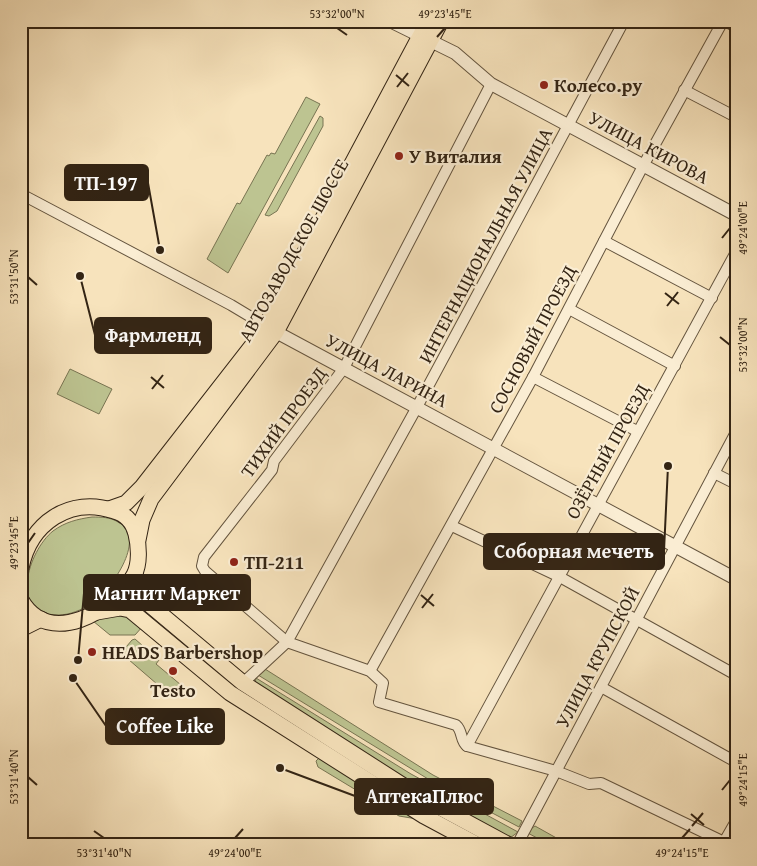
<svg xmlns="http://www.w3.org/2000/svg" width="757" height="866" font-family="'Gentium Book Plus',serif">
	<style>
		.green { fill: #bdc491; stroke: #787452 }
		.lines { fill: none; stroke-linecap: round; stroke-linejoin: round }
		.minor-casing { stroke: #64543e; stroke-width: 12 }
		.tertiary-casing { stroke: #64543e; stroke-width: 14 }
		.primary-casing { stroke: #332414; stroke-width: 17 }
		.minor { stroke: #faedd3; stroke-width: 10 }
		.tertiary { stroke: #faedd3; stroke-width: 12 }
		.primary { stroke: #f7e3bc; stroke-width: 15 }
		.ticks { fill: none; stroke: #332414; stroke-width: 2 }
		.poi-dot { fill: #8f2418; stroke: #faedd3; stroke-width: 2 }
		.labels { text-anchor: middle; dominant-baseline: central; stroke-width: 4.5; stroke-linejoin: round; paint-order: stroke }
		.poi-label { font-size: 19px; font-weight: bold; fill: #332414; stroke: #faedd3; text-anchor: start }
		.street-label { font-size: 19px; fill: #332414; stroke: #faedd3 }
		.leader { fill: none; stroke: #332414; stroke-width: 2 }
		.callout-dot { fill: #332414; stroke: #faedd3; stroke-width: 2 }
		.callout { fill: #332414; stroke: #332414; stroke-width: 2 }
		.callout-label { font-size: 20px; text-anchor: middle; font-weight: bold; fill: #fff }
		.neatline { fill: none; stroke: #332414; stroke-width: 2 }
		.ticks-label { font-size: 12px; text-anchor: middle; fill: #332414 }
	</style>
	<rect width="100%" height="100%" fill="#f7e3bc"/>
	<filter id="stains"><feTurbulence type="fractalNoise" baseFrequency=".004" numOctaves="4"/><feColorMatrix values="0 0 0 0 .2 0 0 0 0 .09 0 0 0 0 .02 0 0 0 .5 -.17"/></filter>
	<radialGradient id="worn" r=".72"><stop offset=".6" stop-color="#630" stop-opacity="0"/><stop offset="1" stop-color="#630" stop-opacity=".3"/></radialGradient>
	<g class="green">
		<path d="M306,97L320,104L228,273L207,259L237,203L240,204L267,155L269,156L271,153L275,154Z"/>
		<path d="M320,116L323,118V126L277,211L269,216L265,215Z"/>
		<path d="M70,369L112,389L99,414L57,394Z"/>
		<path d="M92,517C101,517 110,517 118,522C149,539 109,592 91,604C81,610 70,615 58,615C8,616 28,551 53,531C65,522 78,519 92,517Z"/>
		<path d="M120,612L143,626L135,635H110L93,621Z"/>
		<path d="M135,639L159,660L156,664L181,685L172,697L121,653L132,640Z"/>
		<path d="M265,669L433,775L522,821L519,827L433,782L258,675Z"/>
		<path d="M256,678L411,774L518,832L510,838L443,804L255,684Z"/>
		<path d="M320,757L417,819L399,816L318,767L316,761Z"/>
		<path d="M535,826L569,845H550L526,832Z"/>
	</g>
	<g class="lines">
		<defs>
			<g id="minor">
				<path d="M725,21L736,27"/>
				<path d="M491,84L344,368L274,461L272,470L204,557L202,566L205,571L287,642L370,671L383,683L379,702L456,725C463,731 460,741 467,746L556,771L589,784L601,783L724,842L736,821"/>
				<path d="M684,90L736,117"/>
				<path d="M21,194L231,305L271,329"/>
				<path d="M604,241L712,298"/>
				<path d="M569,309L675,366"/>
				<path d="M533,377L637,431"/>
				<path d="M714,473L736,484"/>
				<path d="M452,526L558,576L736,675"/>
				<path d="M370,671L533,377L643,166L723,21"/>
				<path d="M243,683L287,642L417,407L624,21"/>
				<path d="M601,687L736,762"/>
				<path d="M467,746L736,252"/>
				<path d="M517,845L736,432"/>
			</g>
			<g id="tertiary">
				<path d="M390,21L455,53L491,84L736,215"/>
				<path d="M276,332L736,579"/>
			</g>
			<g id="primary">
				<path d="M109,509L126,503L142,487L262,333L428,21"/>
				<path d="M138,540L142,520L151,499L276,332L441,21"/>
				<path d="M21,568C30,523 70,496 114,511C126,514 133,522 136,534C139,546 140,564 134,575C114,611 49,649 21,600"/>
				<path d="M135,574V586L144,600L243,683L424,799L509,845"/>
				<path d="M97,612L120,608L130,610L230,693L424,816L478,845"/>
				<path d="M21,629L41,619"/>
			</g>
		</defs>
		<use href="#minor" class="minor-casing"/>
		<use href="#tertiary" class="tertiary-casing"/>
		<use href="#primary" class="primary-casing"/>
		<use href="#minor" class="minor"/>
		<use href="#tertiary" class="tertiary"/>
		<use href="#primary" class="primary"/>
	</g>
	<path class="ticks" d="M337,28L347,35M437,37L445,28M396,75L409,86M397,87L408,73M722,238L730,228M28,277L37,285M665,293L679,304M667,306L678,292M720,337L730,345M151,377L164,388M152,389L163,375M28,543L35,533M421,595L434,606M422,608L433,594M28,777L37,785M722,790L730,780M691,814L704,825M692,826L703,813M94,831L104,838M235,838L243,829M682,838L690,829"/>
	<g class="poi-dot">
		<circle cx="544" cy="85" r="5"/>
		<circle cx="399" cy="156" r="5"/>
		<circle cx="234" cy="562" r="5"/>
		<circle cx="92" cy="652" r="5"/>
		<circle cx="173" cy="671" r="5"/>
	</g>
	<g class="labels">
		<g class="poi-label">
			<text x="554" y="85">Колесо.ру</text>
			<text x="409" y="156">У Виталия</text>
			<text x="244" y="562">ТП-211</text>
			<text x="102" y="652">HEADS Barbershop</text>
			<text x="173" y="690" text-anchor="middle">Testo</text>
		</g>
		<g class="street-label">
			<text transform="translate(649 147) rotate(28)">УЛИЦА КИРОВА</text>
			<text transform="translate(485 245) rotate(-62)">ИНТЕРНАЦИОНАЛЬНАЯ УЛИЦА</text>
			<text transform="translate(293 250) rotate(-61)">АВТОЗАВОДСКОЕ ШОССЕ</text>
			<text transform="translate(532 339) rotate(-62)">СОСНОВЫЙ ПРОЕЗД</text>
			<text transform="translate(387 370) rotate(28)">УЛИЦА ЛАРИНА</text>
			<text transform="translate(283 422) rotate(-54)">ТИХИЙ ПРОЕЗД</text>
			<text transform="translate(607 451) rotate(-61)">ОЗЁРНЫЙ ПРОЕЗД</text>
			<text transform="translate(597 657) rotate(-62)">УЛИЦА КРУПСКОЙ</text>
		</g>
	</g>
	<path class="leader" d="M160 250L148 183M80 276L95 335M668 466L664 551M78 660L84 593M73 678L106 726M280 768L355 796"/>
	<g class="callout-dot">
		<circle cx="160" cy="250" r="5"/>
		<circle cx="80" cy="276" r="5"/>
		<circle cx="668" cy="466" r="5"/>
		<circle cx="78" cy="660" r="5"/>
		<circle cx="73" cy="678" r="5"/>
		<circle cx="280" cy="768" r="5"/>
	</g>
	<g class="callout">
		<rect x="65" y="165" width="83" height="35" rx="5"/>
		<rect x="95" y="318" width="116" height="35" rx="5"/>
		<rect x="484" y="534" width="180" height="35" rx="5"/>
		<rect x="84" y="575" width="166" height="35" rx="5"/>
		<rect x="106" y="709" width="118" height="35" rx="5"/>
		<rect x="355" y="779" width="138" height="35" rx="5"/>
	</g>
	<g class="callout-label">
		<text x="106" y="190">ТП-197</text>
		<text x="153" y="342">Фармленд</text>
		<text x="574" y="558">Cоборная мечеть</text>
		<text x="167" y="600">Магнит Маркет</text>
		<text x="165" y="733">Coffee Like</text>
		<text x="424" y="803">АптекаПлюс</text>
	</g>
	<rect width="757" height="866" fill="none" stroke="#f7e3bc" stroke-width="55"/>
	<rect x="28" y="28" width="702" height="810" class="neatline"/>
	<g class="ticks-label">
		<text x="337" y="18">53°32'00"N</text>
		<text x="445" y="18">49°23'45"E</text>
		<text transform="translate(743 228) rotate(-90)" y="4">49°24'00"E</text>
		<text transform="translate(14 277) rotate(-90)" y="4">53°31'50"N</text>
		<text transform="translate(743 345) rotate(-90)" y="4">53°32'00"N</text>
		<text transform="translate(14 543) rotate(-90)" y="4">49°23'45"E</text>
		<text transform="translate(14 777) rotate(-90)" y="4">53°31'40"N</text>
		<text transform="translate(743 780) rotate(-90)" y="4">49°24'15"E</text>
		<text x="104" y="857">53°31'40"N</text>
		<text x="235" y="857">49°24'00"E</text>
		<text x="682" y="857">49°24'15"E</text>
	</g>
	<rect width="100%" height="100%" filter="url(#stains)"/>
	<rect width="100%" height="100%" fill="url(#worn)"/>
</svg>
